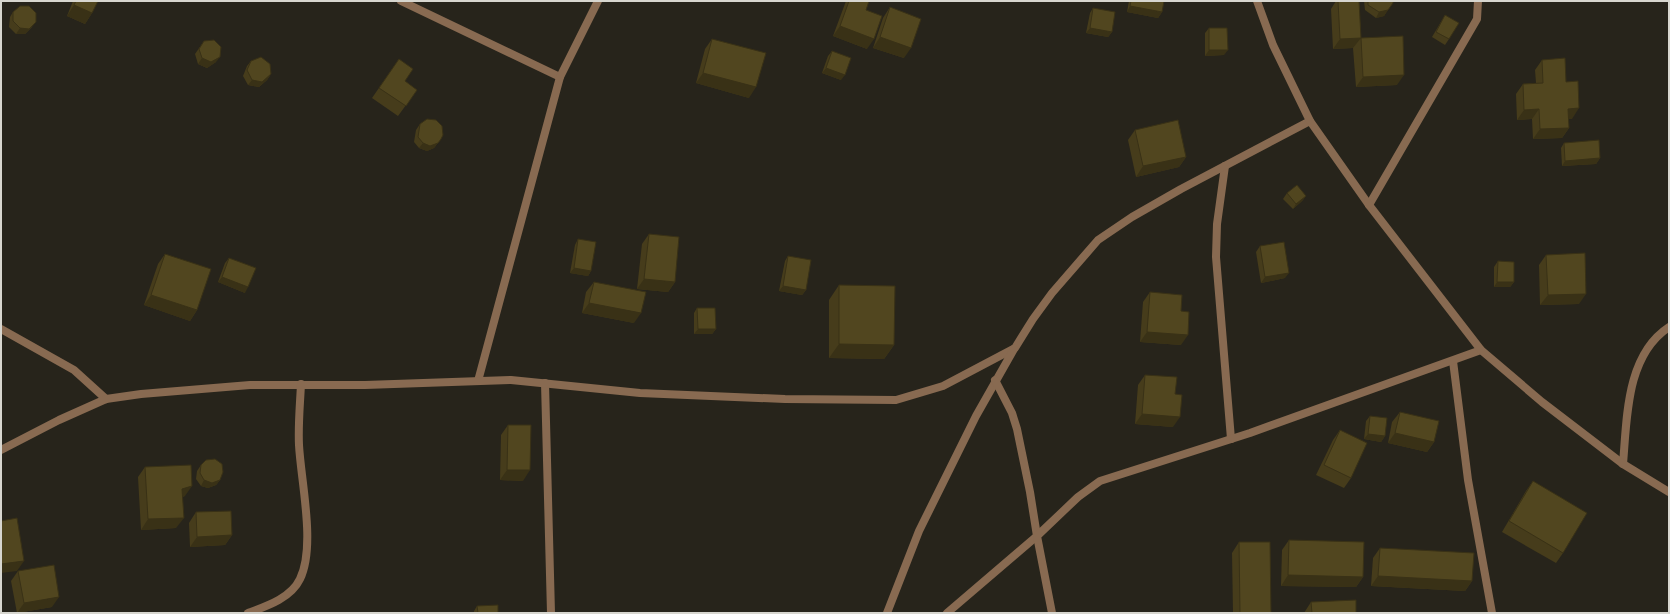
<svg xmlns="http://www.w3.org/2000/svg" width="1670" height="614" font-family="Georgia,serif">
	<style>
		.lines { fill: none; stroke-linecap: round; stroke-linejoin: round }
		.minor { stroke: #886a51; stroke-width: 8 }
		.tertiary { stroke: #886a51; stroke-width: 8 }
		.wall { fill: #463c1b }
		.shaded-wall { fill: #393116 }
		.building { fill: #51461f; stroke: #393116 }
	</style>
	<rect width="100%" height="100%" fill="#27241b"/>
	<g class="lines">
		<g class="minor">
			<path d="M401,1L560,77"/>
			<path d="M1225,166L1217,224L1216,257L1231,439"/>
			<path d="M1369,205L1477,19L1478,1"/>
			<path d="M1,329L74,370L106,399"/>
			<path d="M1453,361L1468,480L1492,613"/>
			<path d="M478,381L560,77L598,1"/>
			<path d="M545,383L551,613"/>
			<path d="M1,450L59,420L106,399L141,394L250,385H365L511,380L640,393L785,399L896,400L943,386L1015,348L1033,319L1052,293L1098,240L1132,217L1181,189L1310,121"/>
			<path d="M1623,464C1627,418 1626,355 1669,327"/>
			<path d="M248,613C267,606 291,598 300,579C316,546 301,482 299,445C298,425 300,405 301,384"/>
			<path d="M887,613L919,531L976,416L1014,349"/>
			<path d="M947,613L1037,536L1030,492L1017,429L1012,413L995,380"/>
			<path d="M1052,613L1037,536L1078,497L1100,481L1250,433L1481,350"/>
		</g>
		<path class="tertiary" d="M1257,1L1273,45L1310,121L1369,205L1481,350L1542,402L1623,464L1669,492"/>
	</g>
	<g class="wall">
		<path d="M73,1H98L92,13L85,24L67,16Z"/>
		<path d="M846,1H869L866,10L867,49L833,36Z"/>
		<path d="M1129,1H1164L1162,12L1158,18L1127,12Z"/>
		<path d="M1336,1H1359L1361,38L1397,85L1356,87L1353,48L1333,49L1331,9Z"/>
		<path d="M1364,1H1393L1384,16L1376,18L1365,10Z"/>
		<path d="M890,7L904,58L873,48L883,18Z"/>
		<path d="M1093,8L1112,32L1108,37L1086,33L1090,13Z"/>
		<path d="M13,12L32,27L25,34H16L9,27L10,17Z"/>
		<path d="M1445,15L1449,39L1445,45L1432,37Z"/>
		<path d="M1209,28L1224,55L1205,56V33Z"/>
		<path d="M712,39L749,98L696,83L705,49Z"/>
		<path d="M204,41L216,62L207,68L198,64L195,54Z"/>
		<path d="M832,51L841,80L822,73L828,56Z"/>
		<path d="M399,59L405,81L417,90L398,116L372,98Z"/>
		<path d="M1542,60L1566,82L1572,119H1568L1569,128L1562,138L1533,139L1532,119L1517,120L1516,94L1523,84L1536,83L1535,70Z"/>
		<path d="M251,61L271,74L267,80L259,87L248,85L243,76L247,66Z"/>
		<path d="M420,124L441,139L434,148L427,151L419,148L414,142L416,130Z"/>
		<path d="M1135,130L1186,157L1179,167L1136,177L1128,140Z"/>
		<path d="M1564,143L1600,158L1596,164L1562,166L1561,148Z"/>
		<path d="M1287,193L1306,196L1302,201L1293,209L1283,199Z"/>
		<path d="M649,234L675,282L668,292L637,289L642,244Z"/>
		<path d="M578,239L591,271L588,276L570,273L575,245Z"/>
		<path d="M1260,246L1285,278L1261,283L1256,252Z"/>
		<path d="M165,254L197,310L190,321L144,305L158,264Z"/>
		<path d="M1546,255L1579,304L1540,305L1539,265Z"/>
		<path d="M788,256L806,290L802,295L779,291L785,261Z"/>
		<path d="M229,258L245,293L218,282L225,263Z"/>
		<path d="M1498,261L1514,282L1510,287H1494V267Z"/>
		<path d="M594,282L634,323L582,313L586,292Z"/>
		<path d="M839,285L894,345L884,359L829,358V300Z"/>
		<path d="M1150,292L1181,311V345L1140,342L1143,302Z"/>
		<path d="M697,308L716,329L712,334H694V313Z"/>
		<path d="M1145,375L1173,427L1135,424L1138,385Z"/>
		<path d="M1400,412L1434,442L1427,452L1388,443L1392,422Z"/>
		<path d="M1370,416L1385,436L1381,442L1364,439L1366,421Z"/>
		<path d="M508,425L523,481L500,480L501,435Z"/>
		<path d="M1340,430L1351,478L1344,488L1316,475L1333,440Z"/>
		<path d="M201,465L220,480L216,485L208,488L201,486L196,479L197,471Z"/>
		<path d="M145,467L185,496L182,497L176,528L141,530L138,477Z"/>
		<path d="M1533,481L1563,553L1556,563L1502,532L1526,491Z"/>
		<path d="M196,512L232,535L225,545L190,547L189,523Z"/>
		<path d="M1289,540L1363,577L1356,587L1281,586L1282,550Z"/>
		<path d="M1239,542L1271,613H1233L1232,553Z"/>
		<path d="M1380,548L1472,581L1465,591L1371,586L1373,558Z"/>
		<path d="M18,571L52,607L17,613L11,581Z"/>
		<path d="M1311,602L1356,613H1304Z"/>
		<path d="M477,606L498,613H474V611Z"/>
	</g>
	<g class="shaded-wall">
		<path d="M1393,3L1384,16L1376,18L1379,12Z"/>
		<path d="M74,5L92,13L85,24L67,16Z"/>
		<path d="M1130,6L1162,12L1158,18L1127,12Z"/>
		<path d="M36,22L32,27L25,34H16L20,28Z"/>
		<path d="M840,26L874,39L867,49L833,36Z"/>
		<path d="M1090,28L1112,32L1108,37L1086,33Z"/>
		<path d="M880,37L911,48L904,58L873,48Z"/>
		<path d="M1361,38L1353,48L1333,49L1340,39Z"/>
		<path d="M1209,50H1228L1224,55L1205,56Z"/>
		<path d="M220,57L216,62L207,68L198,64L202,58Z"/>
		<path d="M826,68L845,75L841,80L822,73Z"/>
		<path d="M703,73L756,87L749,98L696,83Z"/>
		<path d="M271,74L267,80L259,87L248,85L252,80Z"/>
		<path d="M1404,75L1397,85L1356,87L1363,77Z"/>
		<path d="M1579,108L1572,119H1561L1568,109Z"/>
		<path d="M1539,109L1532,119L1517,120L1524,110Z"/>
		<path d="M1569,128L1562,138L1533,139L1540,129Z"/>
		<path d="M441,139L434,148L427,151L419,148L423,143Z"/>
		<path d="M1186,157L1179,167L1136,177L1143,166Z"/>
		<path d="M1600,158L1596,164L1562,166L1565,161Z"/>
		<path d="M1306,196L1302,201L1293,209L1296,204Z"/>
		<path d="M574,268L591,271L588,276L570,273Z"/>
		<path d="M1289,273L1285,278L1261,283L1265,277Z"/>
		<path d="M222,277L248,287L245,293L218,282Z"/>
		<path d="M644,279L675,282L668,292L637,289Z"/>
		<path d="M1497,282H1514L1510,287H1494Z"/>
		<path d="M783,286L806,290L802,295L779,291Z"/>
		<path d="M1586,294L1579,304L1540,305L1548,295Z"/>
		<path d="M151,295L197,310L190,321L144,305Z"/>
		<path d="M589,303L641,313L634,323L582,313Z"/>
		<path d="M698,329H716L712,334H694Z"/>
		<path d="M1147,332L1188,335L1181,345L1140,342Z"/>
		<path d="M839,344L894,345L884,359L829,358Z"/>
		<path d="M1142,414L1180,417L1173,427L1135,424Z"/>
		<path d="M1395,433L1434,442L1427,452L1388,443Z"/>
		<path d="M1368,434L1385,436L1381,442L1364,439Z"/>
		<path d="M507,470H530L523,481L500,480Z"/>
		<path d="M204,480H220L216,485L208,488L201,486Z"/>
		<path d="M192,486L185,496L175,499L182,489Z"/>
		<path d="M184,518L176,528L141,530L148,519Z"/>
		<path d="M232,535L225,545L190,547L197,537Z"/>
		<path d="M24,561L17,571L1,573V564Z"/>
		<path d="M1288,575L1363,577L1356,587L1281,586Z"/>
		<path d="M1378,576L1472,581L1465,591L1371,586Z"/>
		<path d="M59,597L52,607L17,613L24,603Z"/>
	</g>
	<g class="building">
		<path d="M76,1H98L92,13L74,5Z"/>
		<path d="M849,1H869L866,10L882,16L874,39L840,26Z"/>
		<path d="M1131,1H1164L1162,12L1130,6Z"/>
		<path d="M1338,1H1359L1361,38L1403,36L1404,75L1363,77L1361,38L1340,39Z"/>
		<path d="M1368,1H1393V3L1388,10L1379,12L1368,5Z"/>
		<path d="M20,6H29L36,13V22L29,29L20,28L13,21V12Z"/>
		<path d="M890,7L921,19L911,48L880,37Z"/>
		<path d="M1093,8L1115,12L1112,32L1090,28Z"/>
		<path d="M1445,15L1459,23L1449,39L1436,32Z"/>
		<path d="M1209,28H1227L1228,50H1209Z"/>
		<path d="M712,39L766,53L756,87L703,73Z"/>
		<path d="M214,40L221,47L220,57L211,62L202,58L199,49L204,41Z"/>
		<path d="M832,51L851,58L845,75L826,68Z"/>
		<path d="M261,57L270,64L271,74L262,82L252,80L247,70L251,61Z"/>
		<path d="M1565,58L1566,82L1578,81L1579,108L1568,109L1569,128L1540,129L1539,109L1524,110L1523,84L1543,83L1542,60Z"/>
		<path d="M399,59L413,69L405,81L417,90L406,106L379,88Z"/>
		<path d="M427,119L436,120L442,126L443,135L441,139L438,143L430,146L423,143L418,137L420,124Z"/>
		<path d="M1178,120L1186,157L1143,166L1135,130Z"/>
		<path d="M1599,140L1600,158L1565,161L1564,143Z"/>
		<path d="M1297,185L1306,196L1296,204L1287,193Z"/>
		<path d="M649,234L679,237L675,282L644,279Z"/>
		<path d="M578,239L596,242L591,271L574,268Z"/>
		<path d="M1284,242L1289,273L1265,277L1260,246Z"/>
		<path d="M1585,253L1586,294L1548,295L1546,255Z"/>
		<path d="M165,254L211,269L197,310L151,295Z"/>
		<path d="M788,256L811,260L806,290L783,286Z"/>
		<path d="M229,258L256,268L248,287L222,277Z"/>
		<path d="M1498,261L1514,262V282H1497Z"/>
		<path d="M594,282L646,292L641,313L589,303Z"/>
		<path d="M839,285L895,286L894,345L839,344Z"/>
		<path d="M1150,292L1182,295L1181,311L1189,312L1188,335L1147,332Z"/>
		<path d="M697,308H715L716,329H698Z"/>
		<path d="M1145,375L1177,377L1175,394L1182,395L1180,417L1142,414Z"/>
		<path d="M1400,412L1439,421L1434,442L1395,433Z"/>
		<path d="M1370,416L1387,418L1385,436L1368,434Z"/>
		<path d="M508,425H531L530,470H507Z"/>
		<path d="M1340,430L1367,443L1351,478L1324,465Z"/>
		<path d="M215,459L222,464L223,472L220,480L212,483L204,480L200,473L201,465L206,460Z"/>
		<path d="M191,465L192,486L182,489L184,518L148,519L145,467Z"/>
		<path d="M1533,481L1587,513L1563,553L1509,521Z"/>
		<path d="M231,511L232,535L197,537L196,512Z"/>
		<path d="M17,518L24,561L1,564V521Z"/>
		<path d="M1289,540L1364,542L1363,577L1288,575Z"/>
		<path d="M1239,542H1270L1271,613H1240Z"/>
		<path d="M1380,548L1474,553L1472,581L1378,576Z"/>
		<path d="M54,565L59,597L24,603L18,571Z"/>
		<path d="M1356,600V613H1312L1311,602Z"/>
		<path d="M498,605V613H478L477,606Z"/>
	</g>
	<rect width="1670" height="614" fill="none" stroke="#d7d6cf" stroke-width="4"/>
</svg>
